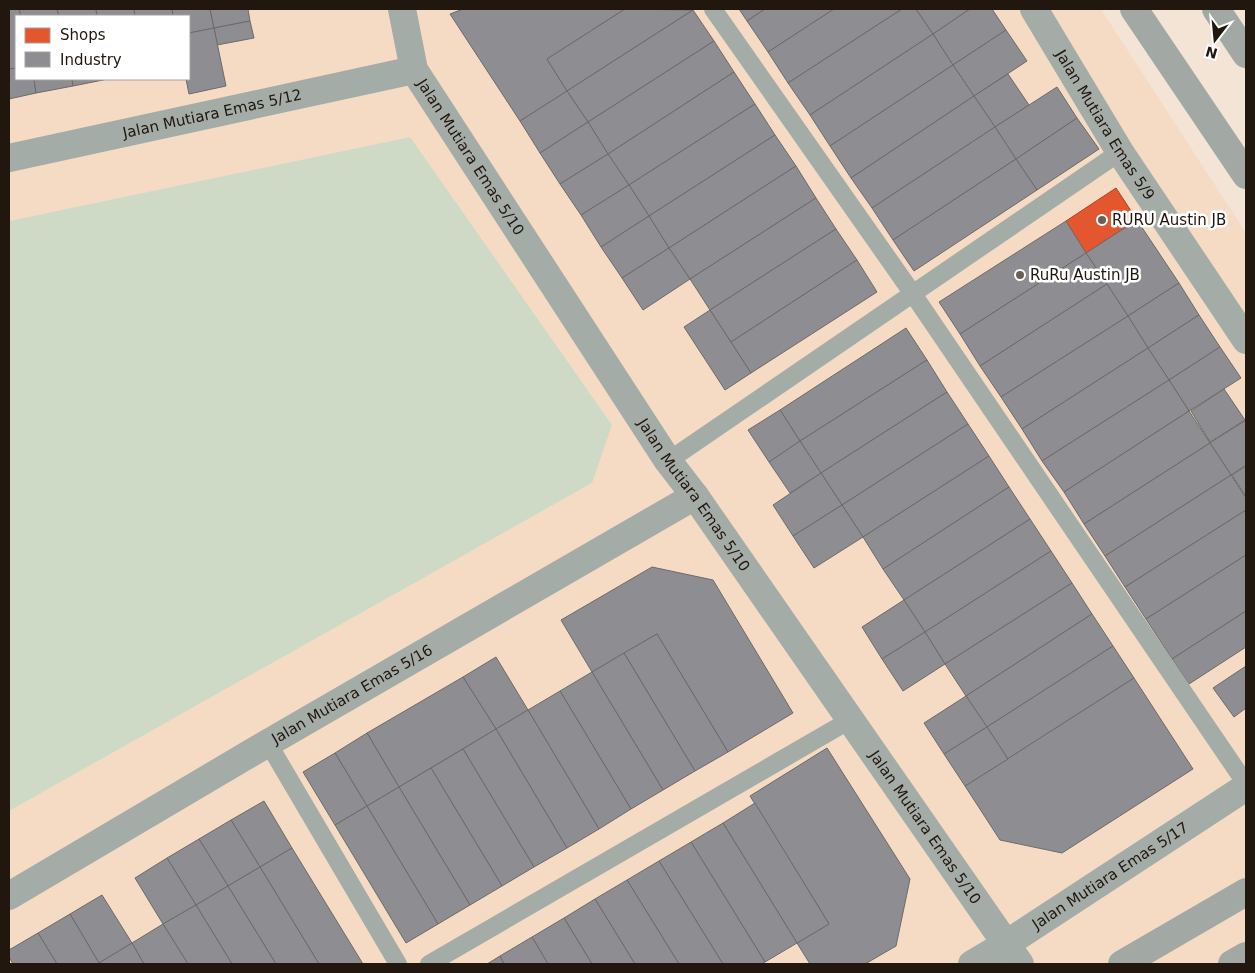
<svg xmlns="http://www.w3.org/2000/svg" width="1255" height="973" font-family="'DejaVu Sans',sans-serif">
	<style>
		.built { fill: #f5dbc4; fill-rule: evenodd }
		.green { fill: #cedac6 }
		.shops { fill: #e4572e; stroke: #aa4424 }
		.industry { fill: #8d8d92; stroke: #6d6a6a }
		.lines { fill: none; stroke-linecap: round; stroke-linejoin: round }
		.lane { stroke: #a4aca7; stroke-width: 18 }
		.street { stroke: #a4aca7; stroke-width: 28 }
		.secondary { stroke: #a2a8a3; stroke-width: 28 }
		.poi-dot { fill: #6a5f54; stroke: #fff; stroke-width: 2 }
		.labels { text-anchor: middle; dominant-baseline: central; stroke-width: 5; stroke-linejoin: round; paint-order: stroke }
		.street-label { font-size: 15px; fill: #21170e; stroke: #fff }
		.poi-label { font-size: 15px; fill: #21170e; stroke: #fff; text-anchor: start }
	</style>
	<rect width="100%" height="100%" fill="#f3e4d6"/>
	<path class="built" d="M9,9H1101L1246,233V964H9V811L592,483L410,137L9,221ZM16,16H189V79H16Z"/>
	<path class="green" d="M410,137L612,425L592,483L9,811V221Z"/>
	<path class="shops" d="M1116,188L1137,220L1086,253L1066,221Z"/>
	<g class="industry">
		<path d="M9,9H19L21,16H16V68L9,69Z"/>
		<path d="M19,9H57L59,16H21Z"/>
		<path d="M57,9H96L97,16H59Z"/>
		<path d="M96,9H134L135,16H97Z"/>
		<path d="M134,9H172L173,16H135Z"/>
		<path d="M172,9H210L214,28L189,33V16H173Z"/>
		<path d="M210,9H248L250,21L214,28Z"/>
		<path d="M463,9H625L547,59L567,91L520,121L450,14Z"/>
		<path d="M625,9L693,10L567,91L547,59Z"/>
		<path d="M739,9H765L747,21Z"/>
		<path d="M765,9H834L768,52L747,21Z"/>
		<path d="M834,9H902L788,83L768,52Z"/>
		<path d="M902,9H916L933,34L810,115L788,83Z"/>
		<path d="M916,9H970L933,34Z"/>
		<path d="M970,9H992L1006,30L953,65L933,34Z"/>
		<path d="M693,10L714,41L588,122L567,91Z"/>
		<path d="M250,21L254,38L217,45L214,28Z"/>
		<path d="M214,28L226,86L189,94L186,79H189V33Z"/>
		<path d="M1006,30L1027,61L974,96L953,65Z"/>
		<path d="M933,34L953,65L830,146L810,115Z"/>
		<path d="M714,41L734,72L608,154L588,122Z"/>
		<path d="M953,65L974,96L851,178L830,146Z"/>
		<path d="M16,68V79H34L36,93L9,99V69Z"/>
		<path d="M734,72L755,104L629,185L608,154Z"/>
		<path d="M1008,74L1029,105L995,127L974,96Z"/>
		<path d="M34,79H72L73,86L36,93Z"/>
		<path d="M72,79H108L73,86Z"/>
		<path d="M1057,87L1077,118L1016,159L995,127Z"/>
		<path d="M567,91L588,122L540,153L520,121Z"/>
		<path d="M974,96L995,127L872,208L851,178Z"/>
		<path d="M755,104L775,135L649,216L629,185Z"/>
		<path d="M1077,118L1099,149L1037,190L1016,159Z"/>
		<path d="M588,122L608,154L560,184L540,153Z"/>
		<path d="M995,127L1016,159L893,240L872,208Z"/>
		<path d="M775,135L796,166L669,248L649,216Z"/>
		<path d="M608,154L629,185L581,215L560,184Z"/>
		<path d="M1016,159L1037,190L914,271L893,240Z"/>
		<path d="M796,166L816,198L690,279L669,248Z"/>
		<path d="M629,185L649,216L601,247L581,215Z"/>
		<path d="M816,198L836,229L710,310L690,279Z"/>
		<path d="M649,216L669,248L622,278L601,247Z"/>
		<path d="M1137,220L1179,283L1128,316L1086,253Z"/>
		<path d="M1066,221L1086,253L960,334L939,302Z"/>
		<path d="M836,229L857,260L731,342L710,310Z"/>
		<path d="M669,248L690,279L643,310L622,278Z"/>
		<path d="M1086,253L1107,284L980,366L960,334Z"/>
		<path d="M857,260L877,292L751,373L731,342Z"/>
		<path d="M1179,283L1199,315L1148,348L1128,316Z"/>
		<path d="M1107,284L1128,316L1001,397L980,366Z"/>
		<path d="M710,310L751,373L725,390L684,327Z"/>
		<path d="M1199,315L1220,347L1169,380L1148,348Z"/>
		<path d="M1128,316L1148,348L1022,429L1001,397Z"/>
		<path d="M906,328L927,360L800,441L780,410Z"/>
		<path d="M1220,347L1241,378L1189,411L1169,380Z"/>
		<path d="M1148,348L1169,380L1042,461L1022,429Z"/>
		<path d="M927,360L947,392L821,473L800,441Z"/>
		<path d="M1169,380L1189,411L1064,492L1042,461Z"/>
		<path d="M1224,389L1245,420L1210,442L1191,411Z"/>
		<path d="M947,392L968,424L842,505L821,473Z"/>
		<path d="M780,410L800,441L769,462L748,430Z"/>
		<path d="M1189,411L1210,443L1084,524L1064,492Z"/>
		<path d="M1246,420V465L1231,475L1210,443Z"/>
		<path d="M968,424L989,456L863,537L842,505Z"/>
		<path d="M800,441L821,473L790,493L769,462Z"/>
		<path d="M1210,443L1231,475L1105,556L1084,524Z"/>
		<path d="M989,456L1009,487L883,569L863,537Z"/>
		<path d="M1246,466V497L1232,475Z"/>
		<path d="M821,473L842,505L793,536L773,505Z"/>
		<path d="M1231,475L1246,498V510L1125,587L1105,556Z"/>
		<path d="M1009,487L1030,519L904,600L883,569Z"/>
		<path d="M842,505L863,537L814,568L793,536Z"/>
		<path d="M1246,510V555L1146,619L1125,587Z"/>
		<path d="M1030,519L1051,551L925,632L904,600Z"/>
		<path d="M1051,551L1072,583L945,664L925,632Z"/>
		<path d="M1246,555V611L1172,659L1146,619Z"/>
		<path d="M652,567L713,580L793,713L728,752L657,634L592,672L561,620Z"/>
		<path d="M1072,583L1092,614L966,696L945,664Z"/>
		<path d="M904,600L925,632L882,659L862,627Z"/>
		<path d="M1246,611V647L1189,684L1172,659Z"/>
		<path d="M1092,614L1113,646L987,727L966,696Z"/>
		<path d="M925,632L945,664L903,691L882,659Z"/>
		<path d="M657,634L728,752L695,771L624,653Z"/>
		<path d="M1113,646L1134,678L1008,759L987,727Z"/>
		<path d="M624,653L695,771L663,790L592,672Z"/>
		<path d="M496,657L528,710L496,729L463,677Z"/>
		<path d="M1246,666V708L1234,717L1213,688Z"/>
		<path d="M592,672L663,790L631,809L560,691Z"/>
		<path d="M463,677L496,729L399,787L367,733Z"/>
		<path d="M1134,678L1193,769L1062,853L1000,840L965,786Z"/>
		<path d="M560,691L631,809L599,829L528,710Z"/>
		<path d="M966,696L987,727L944,754L924,723Z"/>
		<path d="M528,710L599,829L567,848L496,729Z"/>
		<path d="M987,727L1008,759L965,786L944,754Z"/>
		<path d="M496,729L567,848L534,867L463,749Z"/>
		<path d="M367,733L399,787L367,806L335,753Z"/>
		<path d="M827,748L910,879L896,946L865,964H810L797,943L829,924L750,796Z"/>
		<path d="M463,749L534,867L502,886L431,768Z"/>
		<path d="M335,753L367,806L335,825L303,772Z"/>
		<path d="M431,768L502,886L470,905L399,787Z"/>
		<path d="M399,787L470,905L438,924L367,806Z"/>
		<path d="M264,801L292,848L260,867L231,820Z"/>
		<path d="M755,803L829,924L797,943L723,823Z"/>
		<path d="M367,806L438,924L406,943L335,825Z"/>
		<path d="M231,820L260,867L228,886L199,839Z"/>
		<path d="M723,823L797,943L765,962L691,842Z"/>
		<path d="M199,839L228,886L196,905L167,858Z"/>
		<path d="M691,842L765,962L761,964H723L659,861Z"/>
		<path d="M292,848L363,964H319L260,867Z"/>
		<path d="M167,858L196,905L163,924L135,878Z"/>
		<path d="M659,861L723,964H679L627,880Z"/>
		<path d="M260,867L319,964H276L228,886Z"/>
		<path d="M627,880L679,964H635L595,899Z"/>
		<path d="M228,886L276,964H232L196,905Z"/>
		<path d="M102,895L132,943L99,963L70,914Z"/>
		<path d="M595,899L635,964H592L564,918Z"/>
		<path d="M196,905L232,964H188L163,924Z"/>
		<path d="M70,914L99,963L96,964H57L38,933Z"/>
		<path d="M564,918L592,964H548L532,937Z"/>
		<path d="M163,924L188,964H144L132,943Z"/>
		<path d="M38,933L57,964H13L9,957V950Z"/>
		<path d="M532,937L548,964H504L500,956Z"/>
		<path d="M132,943L144,964H100L99,963Z"/>
		<path d="M500,956L504,964H487Z"/>
	</g>
	<g class="lines">
		<g class="lane">
			<path d="M713,9L913,294L1246,784"/>
			<path d="M668,461L1120,152"/>
			<path d="M268,743L398,964"/>
			<path d="M429,964L850,720"/>
		</g>
		<g class="street">
			<path id="s1" d="M402,9L414,70L668,461L695,496L1020,964"/>
			<path id="s2" d="M1034,9L1120,152L1246,340"/>
			<path id="s3" d="M9,158L414,70"/>
			<path id="s4" d="M9,896L268,743L695,496"/>
			<path id="s5" d="M972,964L1006,944L1246,787"/>
		</g>
		<g class="secondary">
			<path d="M1134,9L1246,175"/>
			<path d="M1216,9L1246,54"/>
			<path d="M1122,964L1246,892"/>
			<path d="M1232,964L1246,956"/>
		</g>
	</g>
	<g class="poi-dot">
		<circle cx="1102" cy="220" r="5"/>
		<circle cx="1020" cy="275" r="5"/>
	</g>
	<g class="labels">
		<g class="street-label">
			<text stroke="none"><textPath href="#s3" startOffset="208">Jalan Mutiara Emas 5/12</textPath></text>
			<text stroke="none"><textPath href="#s2" startOffset="136">Jalan Mutiara Emas 5/9</textPath></text>
			<text stroke="none"><textPath href="#s1" startOffset="166">Jalan Mutiara Emas 5/10</textPath></text>
			<text stroke="none"><textPath href="#s1" startOffset="571">Jalan Mutiara Emas 5/10</textPath></text>
			<text stroke="none"><textPath href="#s4" startOffset="398">Jalan Mutiara Emas 5/16</textPath></text>
			<text stroke="none"><textPath href="#s1" startOffset="976">Jalan Mutiara Emas 5/10</textPath></text>
			<text stroke="none"><textPath href="#s5" startOffset="164">Jalan Mutiara Emas 5/17</textPath></text>
		</g>
		<g class="poi-label">
			<text x="1112" y="220">RURU Austin JB</text>
			<text x="1030" y="275">RuRu Austin JB</text>
		</g>
	</g>
	<rect width="1255" height="973" fill="none" stroke="#21170e" stroke-width="20"/>
	<rect x="15" y="15" width="175" height="65" fill="#ffffff" stroke="#a6a29f"/>
	<rect x="25" y="28" width="25" height="15" fill="#e4572e" stroke="#a6a29f"/>
	<text x="60" y="40" font-size="15" fill="#21170e">Shops</text>
	<rect x="25" y="52" width="25" height="15" fill="#8d8d92" stroke="#a6a29f"/>
	<text x="60" y="65" font-size="15" fill="#21170e">Industry</text>
	<g transform="translate(1215 40) rotate(196)" stroke="#ffffff" stroke-width="4" paint-order="stroke">
	<path d="M0-4L9 19L0 12L-9 19Z" fill="#21170e"/>
	<text y="-8" font-size="14" font-weight="bold" text-anchor="middle" fill="#21170e">N</text>
	</g>
</svg>
